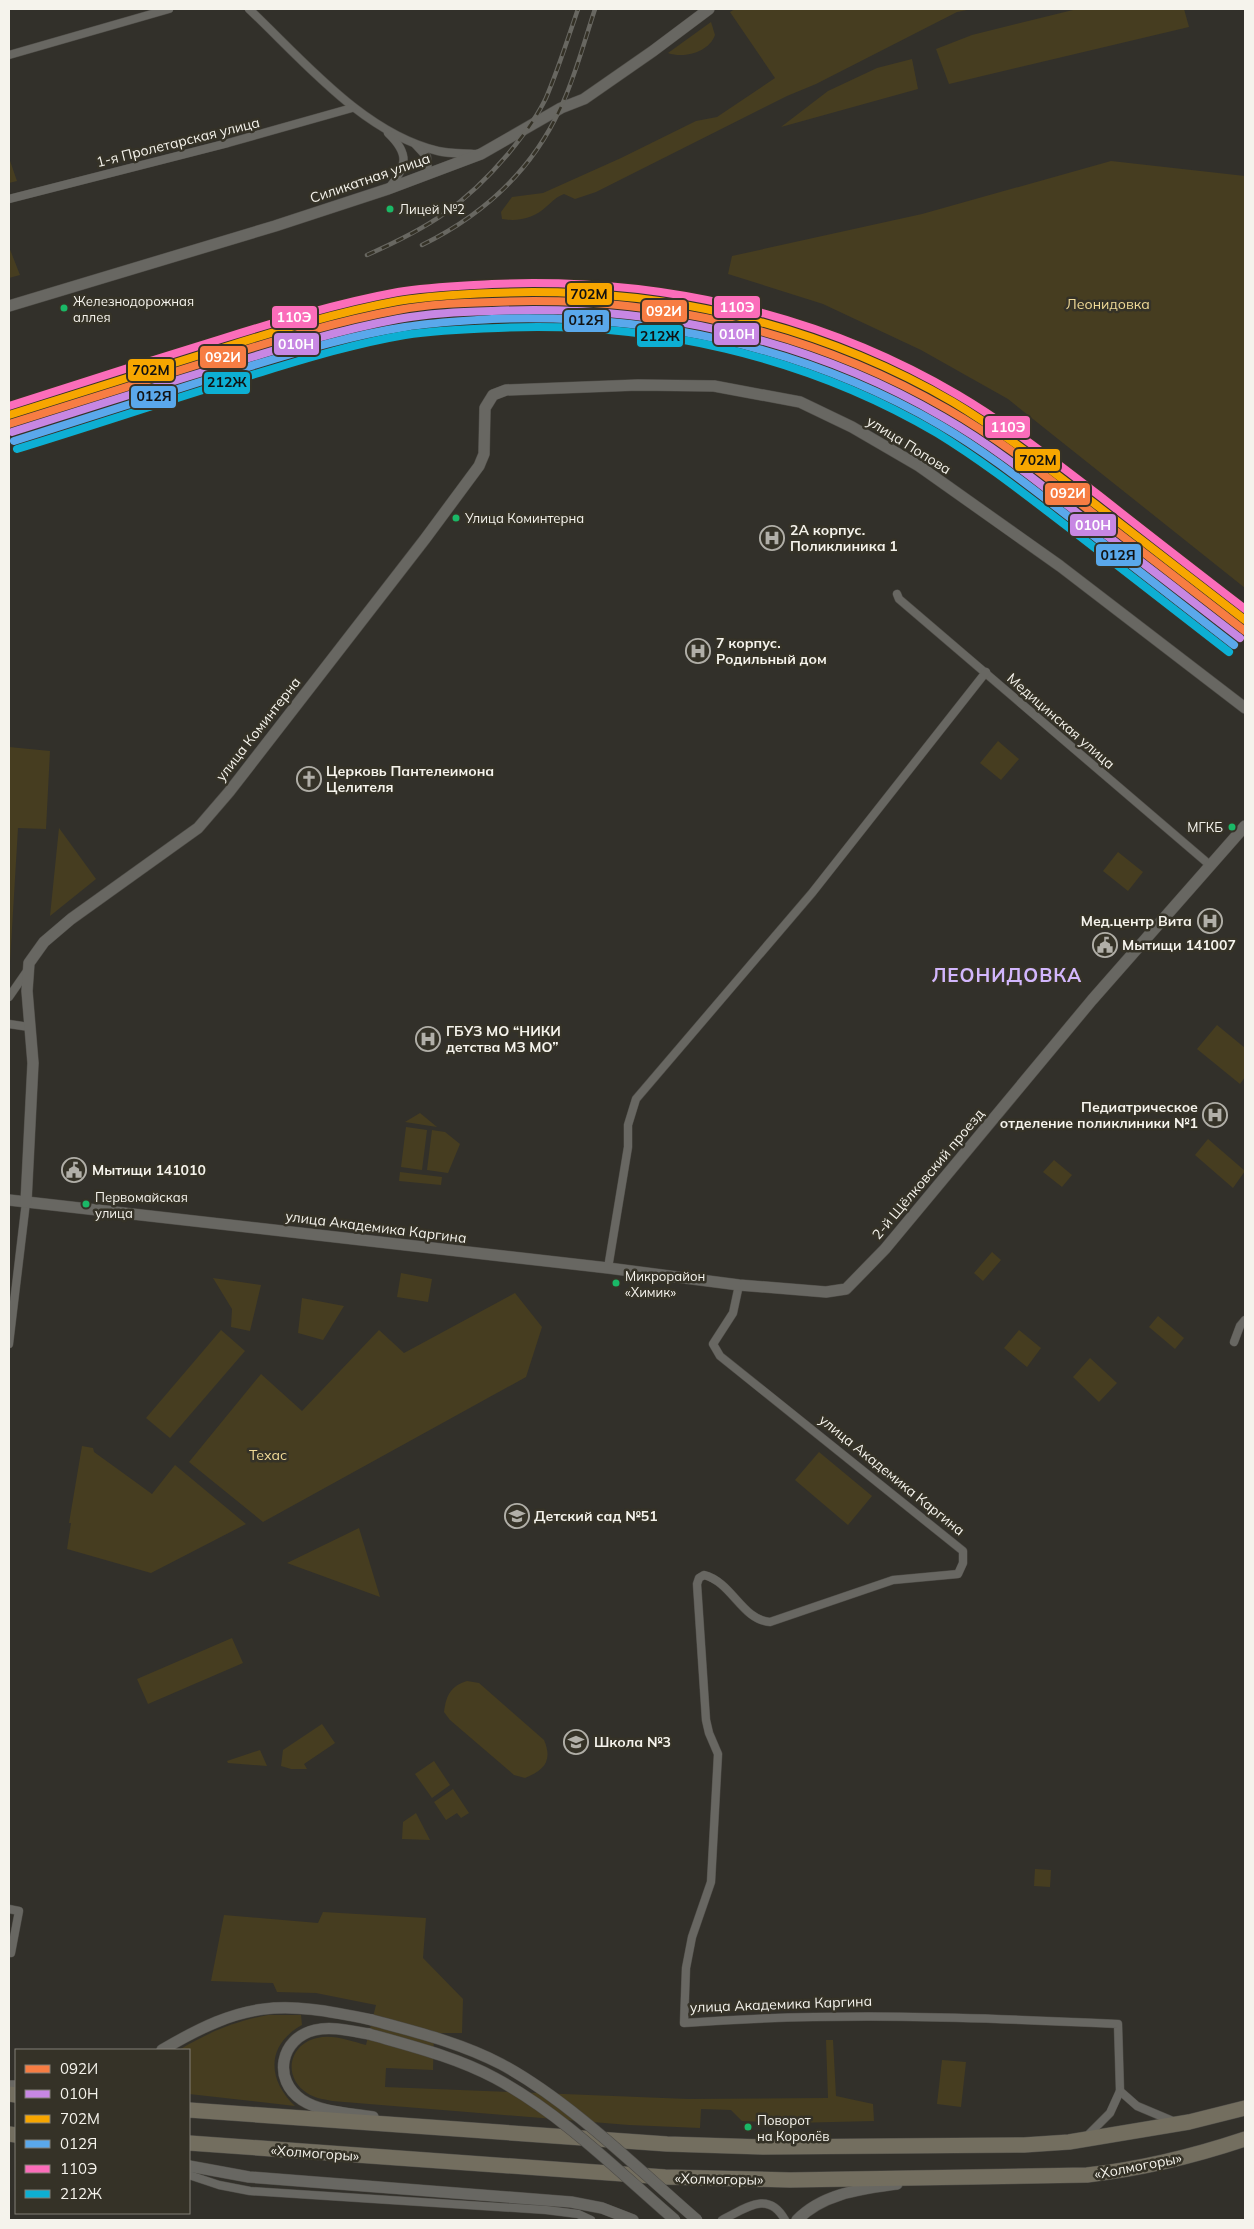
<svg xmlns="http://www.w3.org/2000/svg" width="1254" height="2229" font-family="Mulish,sans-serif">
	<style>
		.green { fill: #463d20 }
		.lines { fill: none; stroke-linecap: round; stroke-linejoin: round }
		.street-casing { stroke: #4e4c47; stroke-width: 9 }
		.secondary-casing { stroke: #4e4c47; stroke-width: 12 }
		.highway-casing { stroke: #4e4c47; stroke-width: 16 }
		.street { stroke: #686762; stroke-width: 8 }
		.secondary { stroke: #686762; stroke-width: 11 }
		.highway { stroke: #736e5f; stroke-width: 15 }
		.rail-casing { stroke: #686761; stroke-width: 4.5 }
		.rail { stroke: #353227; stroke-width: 2.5; stroke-dasharray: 8; stroke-linecap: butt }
		.secondary-bridge-casing { stroke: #4e4c47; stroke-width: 12; stroke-linecap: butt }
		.secondary-bridge { stroke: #686762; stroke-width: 11 }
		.rail-1-casing { stroke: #353227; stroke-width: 11 }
		.rail-2-casing { stroke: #353227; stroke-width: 11 }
		.rail-3-casing { stroke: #353227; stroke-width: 11 }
		.rail-4-casing { stroke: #353227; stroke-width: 11 }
		.rail-5-casing { stroke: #353227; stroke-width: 11 }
		.rail-6-casing { stroke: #353227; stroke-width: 11 }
		.rail-1 { stroke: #f77d43; stroke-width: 8 }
		.rail-2 { stroke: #c787e3; stroke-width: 8 }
		.rail-3 { stroke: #f7a600; stroke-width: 8 }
		.rail-4 { stroke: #5aa8eb; stroke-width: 8 }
		.rail-5 { stroke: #fb6dba; stroke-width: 8 }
		.rail-6 { stroke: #0dafd3; stroke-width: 8 }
		.bus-dot { fill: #1ab867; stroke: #353227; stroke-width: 2 }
		.labels { text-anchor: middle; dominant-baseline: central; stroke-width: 5; stroke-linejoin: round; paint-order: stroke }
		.bus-label { font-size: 13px; fill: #f5f3ec; stroke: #353227; text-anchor: start }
		.street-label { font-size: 14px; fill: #f5f3ec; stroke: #353227 }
		.park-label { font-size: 14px; fill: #f0da97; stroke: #353227 }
		.poi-label { font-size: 14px; font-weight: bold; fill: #f5f3ec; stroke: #353227; text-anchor: start }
		.district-label { font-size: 19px; font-weight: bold; letter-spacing: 1px; fill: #d2b6fc; stroke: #353227 }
		.line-badge { stroke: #353227; stroke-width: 2 }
		.badge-label { font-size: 14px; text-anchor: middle; font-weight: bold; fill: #fff }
		.pale-badge-label { font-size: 14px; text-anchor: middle; font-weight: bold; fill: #111 }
	</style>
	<rect width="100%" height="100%" fill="#32302a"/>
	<g class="green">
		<path d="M735,9H972L957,12L816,84L787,96L596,192L575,199L564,194C556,197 553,201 547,206C535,218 518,222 502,219L501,212L512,197L543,193L621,158L696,121L717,117L775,78L730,12Z"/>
		<path d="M1077,9H1184L1189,27L949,84L936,49L972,35Z"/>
		<path d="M711,22L715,35C709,52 684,59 668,53Z"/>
		<path d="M912,59L918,89L781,127L828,91L877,68Z"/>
		<path d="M9,158L17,181L9,183Z"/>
		<path d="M1111,161L1245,176V588L1008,399L921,350L823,304L728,274L732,256L922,214Z"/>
		<path d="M9,247L20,275L9,278Z"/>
		<path d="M998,741L1019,759L1001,780L980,763Z"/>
		<path d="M9,747L50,751L46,829L18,828L9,979Z"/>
		<path d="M59,828L96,879L50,916Z"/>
		<path d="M1118,852L1143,872L1128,891L1103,871Z"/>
		<path d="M1217,1025L1245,1048V1077L1240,1084L1197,1049Z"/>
		<path d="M420,1113L437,1127L405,1122Z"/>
		<path d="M406,1127L427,1130L422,1170L401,1167Z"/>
		<path d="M432,1130L445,1132L460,1144L448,1173L427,1170Z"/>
		<path d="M1208,1139L1245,1171L1233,1188L1195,1155Z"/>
		<path d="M1054,1160L1072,1175L1062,1187L1043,1172Z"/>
		<path d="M400,1172L442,1177L441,1185L399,1181Z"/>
		<path d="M992,1252L1001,1260L983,1281L974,1273Z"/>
		<path d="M401,1273L432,1279L428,1302L397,1297Z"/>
		<path d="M213,1278L261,1285L250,1331L231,1327L232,1309Z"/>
		<path d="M515,1293L542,1327L526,1377L263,1522L189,1462L261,1374L302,1411L379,1330L404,1353Z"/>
		<path d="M302,1298L344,1306L323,1340L298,1333Z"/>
		<path d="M1158,1316L1184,1338L1175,1349L1149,1327Z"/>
		<path d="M221,1330L245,1351L170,1438L146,1418Z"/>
		<path d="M1019,1330L1041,1348L1027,1367L1004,1348Z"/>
		<path d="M1090,1358L1117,1383L1099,1402L1073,1377Z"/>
		<path d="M82,1446L93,1448L94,1452L152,1494L175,1465L246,1524L151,1573L67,1549L71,1523H69Z"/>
		<path d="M819,1452L872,1496L848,1525L795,1480Z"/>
		<path d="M359,1528L380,1597L287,1563Z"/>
		<path d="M232,1638L243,1663L148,1704L137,1679Z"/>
		<path d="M467,1681L479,1683L544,1740C553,1761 544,1770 525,1778L514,1775L450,1720L444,1712C446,1695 451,1686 467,1681Z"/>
		<path d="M322,1724L335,1743L304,1764L307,1769H291L281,1766L283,1750Z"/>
		<path d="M260,1750L267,1766L228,1763L227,1761Z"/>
		<path d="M434,1761L450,1785L432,1798L415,1774Z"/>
		<path d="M453,1789L469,1813L461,1818L457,1813L446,1820L434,1802Z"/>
		<path d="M416,1813L430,1840L402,1839L403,1822Z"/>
		<path d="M1035,1869L1051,1870L1050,1887L1034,1886Z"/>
		<path d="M323,1912L426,1918L423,1958L463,1999L462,2033H434L433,2070L386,2068L385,2087L688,2099L828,2098L826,2040H833L836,2096L873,2104L874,2121L792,2123L742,2121L731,2110L701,2109L700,2128L629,2125L332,2101C323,2099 314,2098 307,2093C282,2077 289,2044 317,2038C333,2034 350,2041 366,2045L376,2005L316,1993L277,1992L273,1983L211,1981L224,1915L318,1923Z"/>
		<path d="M268,2015H301L302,2025C266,2045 267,2079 295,2106L189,2094V2050H179C209,2032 233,2022 268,2015Z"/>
		<path d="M942,2060L966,2062L961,2107L937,2104Z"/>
	</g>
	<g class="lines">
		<defs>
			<g id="street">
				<path d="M249,9C303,60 363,133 438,151C450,154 464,153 476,154"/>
				<path d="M9,55L169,9"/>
				<path d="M388,133C410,154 407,166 389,188"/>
				<path d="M415,144L427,157L428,175"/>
				<path d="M9,199L228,143L352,108"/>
				<path d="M897,594L899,599L1211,866"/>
				<path d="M9,997L27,971"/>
				<path d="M9,1024L29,1027"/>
				<path d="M608,1268L628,1147V1125L636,1099L812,893L986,672"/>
				<path d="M739,1285L733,1313L713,1344L720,1356L963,1551V1563L958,1574L893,1580L770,1622C742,1620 732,1582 704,1575L699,1578L697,1584L706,1720L709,1733L718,1754L711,1882L692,1937L686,1968L684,2023C829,2012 973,2017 1118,2024L1120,2091L1110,2113L1086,2137"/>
				<path d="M1234,1342L1240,1326L1245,1320"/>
				<path d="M9,1344L26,1202"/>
				<path d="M9,1909L19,1911L11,1953"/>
				<path d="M1120,2091L1137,2106L1175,2122"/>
				<path d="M189,2175L219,2185L250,2191L546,2210L578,2214L591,2220"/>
				<path d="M722,2220C745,2209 768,2189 785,2220"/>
			</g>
			<g id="secondary">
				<path d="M9,306L275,226L388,189L481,154L561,108L584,99L653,51L709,9"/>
				<path d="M9,1200L608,1268L739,1285L826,1292L846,1289L885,1249L1092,1000L1245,826"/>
				<path d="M26,1202L33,1063L27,991L29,963L44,942L71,919L198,828L229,792L425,539L479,466L484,454L485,408L493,395L506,390L638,385L714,386L800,402L852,427L919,466L1060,566L1245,708"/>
				<path d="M369,2034C351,2031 332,2026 315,2030C280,2038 272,2080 302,2100C322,2113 351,2113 373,2117"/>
				<path d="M162,2050C245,2001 279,2000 372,2020"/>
				<path d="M9,2086H16"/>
				<path d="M189,2166L249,2177L571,2202L602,2208L633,2220"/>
				<path d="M797,2220C823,2193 862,2189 897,2184"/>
			</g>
			<g id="highway">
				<path d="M9,2094L16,2095"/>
				<path d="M189,2110L667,2144L763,2147L1024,2145L1069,2142L1189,2122L1245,2108"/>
				<path d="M9,2134L16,2135"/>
				<path d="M189,2143L665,2177L790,2180L1087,2175C1141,2169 1194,2156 1245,2139"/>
			</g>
		</defs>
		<use href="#street" class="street-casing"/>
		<use href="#secondary" class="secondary-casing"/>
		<use href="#highway" class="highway-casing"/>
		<use href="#street" class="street"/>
		<use href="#secondary" class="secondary"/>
		<use href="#highway" class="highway"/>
		<defs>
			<g id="rail">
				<path d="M422,245C483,215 531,172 560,109C575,78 584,42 595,9"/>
				<path d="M367,255C428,228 464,206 508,154C522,137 536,119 546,98C558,70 568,38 578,9"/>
			</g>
		</defs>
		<use href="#rail" class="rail-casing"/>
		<use href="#rail" class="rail"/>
		<defs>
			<g id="secondary-bridge">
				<path d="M372,2020C416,2032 461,2043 501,2064C570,2101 638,2169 697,2220"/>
				<path d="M369,2034C411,2046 456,2057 495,2078C562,2114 618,2171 675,2220"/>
			</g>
		</defs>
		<use href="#secondary-bridge" class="secondary-bridge-casing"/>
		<use href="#secondary-bridge" class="secondary-bridge"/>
		<defs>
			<path id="rail-1" d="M9,424C80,402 151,379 222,357C280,339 338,321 398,310C429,304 461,303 493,302C652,295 808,329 947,409C998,438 1044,475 1090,511C1142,551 1193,591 1245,631"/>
			<path id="rail-2" d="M12,432C82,410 153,387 223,366C281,348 339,330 398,319C429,313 461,312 492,311C650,304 806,337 943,417C994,446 1039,483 1085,519C1137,558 1188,598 1240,638"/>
			<path id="rail-3" d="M9,415C80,393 150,370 222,348C280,330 338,312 398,301C429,296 461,294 492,293C653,286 813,321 953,402C1003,432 1049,469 1095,504C1145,543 1195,581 1245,620"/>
			<path id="rail-4" d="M14,441C86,418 158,395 231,372C288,355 346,336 405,327C434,322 463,321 492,319C648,313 804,346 940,425C990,454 1035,491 1081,526C1132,566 1183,605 1234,645"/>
			<path id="rail-5" d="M9,406C80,383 150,361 221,339C279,321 338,303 398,292C429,287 460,286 492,284C655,277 817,312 958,395C1009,425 1055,462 1101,497C1149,535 1197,572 1245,609"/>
			<path id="rail-6" d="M17,449C89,427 160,403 232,381C289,364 346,345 405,335C436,330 467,329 498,328C651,321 804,355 937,433C986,463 1031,499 1077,534C1127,573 1178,612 1229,652"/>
		</defs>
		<use href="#rail-1" class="rail-1-casing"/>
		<use href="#rail-2" class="rail-2-casing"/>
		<use href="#rail-3" class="rail-3-casing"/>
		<use href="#rail-4" class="rail-4-casing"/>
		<use href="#rail-5" class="rail-5-casing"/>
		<use href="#rail-6" class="rail-6-casing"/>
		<use href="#rail-1" class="rail-1"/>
		<use href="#rail-2" class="rail-2"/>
		<use href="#rail-3" class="rail-3"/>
		<use href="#rail-4" class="rail-4"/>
		<use href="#rail-5" class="rail-5"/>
		<use href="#rail-6" class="rail-6"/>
	</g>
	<defs>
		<symbol id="hospital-ring" viewBox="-11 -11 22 22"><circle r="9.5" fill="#353227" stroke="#b1afa8" stroke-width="1.5"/><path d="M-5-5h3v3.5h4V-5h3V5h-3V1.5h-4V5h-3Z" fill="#b1afa8"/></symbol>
		<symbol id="church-ring" viewBox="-11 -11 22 22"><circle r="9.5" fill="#353227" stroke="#b1afa8" stroke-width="1.5"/><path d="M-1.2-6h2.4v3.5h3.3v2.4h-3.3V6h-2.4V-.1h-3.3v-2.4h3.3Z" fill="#b1afa8"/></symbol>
		<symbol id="civic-ring" viewBox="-11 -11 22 22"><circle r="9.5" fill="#353227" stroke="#b1afa8" stroke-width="1.5"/><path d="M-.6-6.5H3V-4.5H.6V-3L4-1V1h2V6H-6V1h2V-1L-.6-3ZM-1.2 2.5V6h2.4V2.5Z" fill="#b1afa8"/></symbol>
		<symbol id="school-ring" viewBox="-11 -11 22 22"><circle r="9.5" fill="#353227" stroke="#b1afa8" stroke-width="1.5"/><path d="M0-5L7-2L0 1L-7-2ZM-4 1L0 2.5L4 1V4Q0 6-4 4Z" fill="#b1afa8"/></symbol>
	</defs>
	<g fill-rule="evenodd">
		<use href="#hospital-ring" x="758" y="524" width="28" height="28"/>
		<use href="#hospital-ring" x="684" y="637" width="28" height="28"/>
		<use href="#church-ring" x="295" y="765" width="28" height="28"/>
		<use href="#hospital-ring" x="1196" y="907" width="28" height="28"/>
		<use href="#civic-ring" x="1091" y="931" width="28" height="28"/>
		<use href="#hospital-ring" x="414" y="1025" width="28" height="28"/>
		<use href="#hospital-ring" x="1201" y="1101" width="28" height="28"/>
		<use href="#civic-ring" x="60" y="1156" width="28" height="28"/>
		<use href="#school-ring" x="503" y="1502" width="28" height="28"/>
		<use href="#school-ring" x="562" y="1728" width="28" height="28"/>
	</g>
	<g class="bus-dot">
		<circle cx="390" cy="209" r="4.5"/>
		<circle cx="64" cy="308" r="4.5"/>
		<circle cx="456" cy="518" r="4.5"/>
		<circle cx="1232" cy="827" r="4.5"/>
		<circle cx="86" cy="1204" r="4.5"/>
		<circle cx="616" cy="1283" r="4.5"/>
		<circle cx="748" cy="2127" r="4.5"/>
	</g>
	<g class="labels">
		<g class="bus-label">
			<text x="399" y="209">Лицей №2</text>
			<text x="73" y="301">Железнодорожная<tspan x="73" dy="16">аллея</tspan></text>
			<text x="465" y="518">Улица Коминтерна</text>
			<text x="1223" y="827" text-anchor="end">МГКБ</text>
			<text x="95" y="1197">Первомайская<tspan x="95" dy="16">улица</tspan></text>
			<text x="625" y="1276">Микрорайон<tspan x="625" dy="16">«Химик»</tspan></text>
			<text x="757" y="2120">Поворот<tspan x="757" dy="16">на Королёв</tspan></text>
		</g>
		<g class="street-label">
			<text transform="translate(178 142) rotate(-14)">1-я Пролетарская улица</text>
			<text transform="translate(370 178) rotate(-19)">Силикатная улица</text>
			<text transform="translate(909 445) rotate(32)">улица Попова</text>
			<text transform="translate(1061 721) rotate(41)">Медицинская улица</text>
			<text transform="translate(258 729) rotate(-52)">улица Коминтерна</text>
			<text transform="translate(928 1174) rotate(-50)">2-й Щёлковский проезд</text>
			<text transform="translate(376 1227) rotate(7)">улица Академика Каргина</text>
			<text transform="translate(892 1475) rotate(39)">улица Академика Каргина</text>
			<text transform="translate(781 2004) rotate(-2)">улица Академика Каргина</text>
			<text transform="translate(315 2153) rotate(4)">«Холмогоры»</text>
			<text transform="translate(1138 2166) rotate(-11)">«Холмогоры»</text>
			<text transform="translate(719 2179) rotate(1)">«Холмогоры»</text>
		</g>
		<g class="park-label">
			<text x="1108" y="304">Леонидовка</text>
			<text x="268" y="1455">Техас</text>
		</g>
		<g class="poi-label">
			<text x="790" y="530">2А корпус.<tspan x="790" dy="16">Поликлиника 1</tspan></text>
			<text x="716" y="643">7 корпус.<tspan x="716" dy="16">Родильный дом</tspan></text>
			<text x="326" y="771">Церковь Пантелеимона<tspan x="326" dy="16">Целителя</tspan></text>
			<text x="1192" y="921" text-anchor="end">Мед.центр Вита</text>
			<text x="1122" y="945">Мытищи 141007</text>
			<text x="446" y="1031">ГБУЗ МО “НИКИ<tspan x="446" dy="16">детства МЗ МО”</tspan></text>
			<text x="1198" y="1107" text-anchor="end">Педиатрическое<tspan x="1198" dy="16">отделение поликлиники №1</tspan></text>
			<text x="92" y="1170">Мытищи 141010</text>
			<text x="534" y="1516">Детский сад №51</text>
			<text x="594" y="1742">Школа №3</text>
		</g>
		<g class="district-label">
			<text x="1007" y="975">ЛЕОНИДОВКА</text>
		</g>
	</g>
	<g class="line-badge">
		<rect x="566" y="282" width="47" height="24" rx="5" fill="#f7a600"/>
		<rect x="713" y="295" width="48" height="24" rx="5" fill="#fb6dba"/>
		<rect x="641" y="299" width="47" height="24" rx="5" fill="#f77d43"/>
		<rect x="271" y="305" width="47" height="24" rx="5" fill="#fb6dba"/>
		<rect x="563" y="309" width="47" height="24" rx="5" fill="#5aa8eb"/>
		<rect x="713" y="322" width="47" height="24" rx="5" fill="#c787e3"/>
		<rect x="636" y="324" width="48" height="24" rx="5" fill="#0dafd3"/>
		<rect x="273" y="332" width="47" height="24" rx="5" fill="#c787e3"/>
		<rect x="199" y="345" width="48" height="24" rx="5" fill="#f77d43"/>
		<rect x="127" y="358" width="48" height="24" rx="5" fill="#f7a600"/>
		<rect x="203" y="371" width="48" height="24" rx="5" fill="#0dafd3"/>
		<rect x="130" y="385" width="47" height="24" rx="5" fill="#5aa8eb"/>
		<rect x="984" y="415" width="47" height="24" rx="5" fill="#fb6dba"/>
		<rect x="1014" y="448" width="47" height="24" rx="5" fill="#f7a600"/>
		<rect x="1044" y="482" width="47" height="24" rx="5" fill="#f77d43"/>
		<rect x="1069" y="513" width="48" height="24" rx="5" fill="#c787e3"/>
		<rect x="1095" y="543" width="47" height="24" rx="5" fill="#5aa8eb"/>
	</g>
	<g class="badge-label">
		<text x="737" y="312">110Э</text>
		<text x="664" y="316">092И</text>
		<text x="294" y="322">110Э</text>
		<text x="737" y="339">010Н</text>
		<text x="296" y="349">010Н</text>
		<text x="223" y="362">092И</text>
		<text x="1008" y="432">110Э</text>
		<text x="1068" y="498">092И</text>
		<text x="1093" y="530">010Н</text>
	</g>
	<g class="pale-badge-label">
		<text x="589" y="299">702М</text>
		<text x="586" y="325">012Я</text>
		<text x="660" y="341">212Ж</text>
		<text x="151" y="375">702М</text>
		<text x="227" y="387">212Ж</text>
		<text x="154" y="401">012Я</text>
		<text x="1038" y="465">702М</text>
		<text x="1118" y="560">012Я</text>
	</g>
	<rect width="1254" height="2229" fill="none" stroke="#f5f3ec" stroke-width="20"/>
	<rect x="15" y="2049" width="175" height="165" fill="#353227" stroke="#827f76"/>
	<rect x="25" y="2065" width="25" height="8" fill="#f77d43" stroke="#827f76"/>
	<text x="60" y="2074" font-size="15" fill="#f5f3ec">092И</text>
	<rect x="25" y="2090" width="25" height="8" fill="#c787e3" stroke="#827f76"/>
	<text x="60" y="2099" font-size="15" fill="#f5f3ec">010Н</text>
	<rect x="25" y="2115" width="25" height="8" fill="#f7a600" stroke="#827f76"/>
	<text x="60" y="2124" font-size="15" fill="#f5f3ec">702М</text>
	<rect x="25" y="2140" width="25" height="8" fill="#5aa8eb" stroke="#827f76"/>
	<text x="60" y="2149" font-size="15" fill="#f5f3ec">012Я</text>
	<rect x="25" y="2165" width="25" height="8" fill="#fb6dba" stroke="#827f76"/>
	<text x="60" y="2174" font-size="15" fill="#f5f3ec">110Э</text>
	<rect x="25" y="2190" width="25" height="8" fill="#0dafd3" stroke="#827f76"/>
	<text x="60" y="2199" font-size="15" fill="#f5f3ec">212Ж</text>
</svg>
